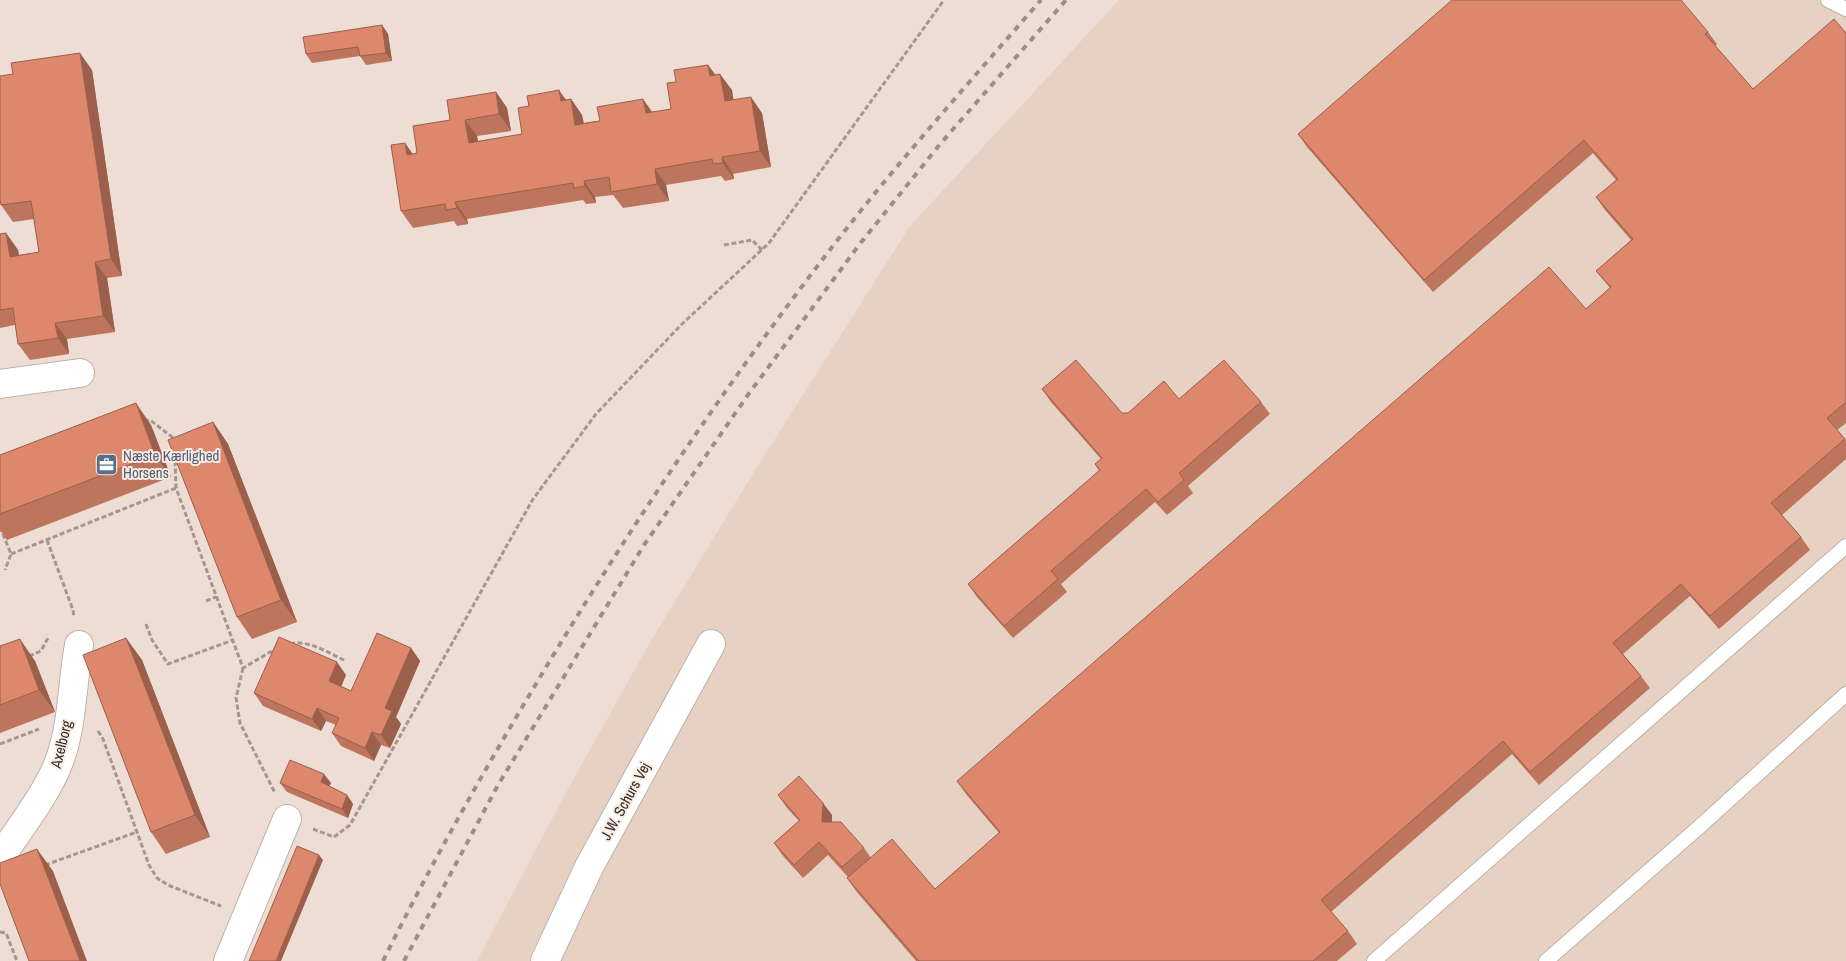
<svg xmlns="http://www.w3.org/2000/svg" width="1846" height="961" font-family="'Archivo Narrow',sans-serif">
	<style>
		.built { fill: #e6d1c3 }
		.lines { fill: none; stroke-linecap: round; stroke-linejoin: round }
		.service-casing { stroke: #c0b1a8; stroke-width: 16 }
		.minor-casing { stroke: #c0b1a8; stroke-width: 30 }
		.path { stroke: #a39790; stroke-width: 3; stroke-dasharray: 5 2.5; stroke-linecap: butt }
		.service { stroke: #fff; stroke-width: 14 }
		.minor { stroke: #fff; stroke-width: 28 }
		.rail { stroke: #9a8e87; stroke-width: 4; stroke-dasharray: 6 6; stroke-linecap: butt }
		.wall { fill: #be755d }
		.shaded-wall { fill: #9b5f4c }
		.building { fill: #dd886c; stroke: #9b5f4c }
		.labels { text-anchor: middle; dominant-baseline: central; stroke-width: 4; stroke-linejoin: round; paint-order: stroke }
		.service-label { font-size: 15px; fill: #4e5e75; stroke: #faebe2; text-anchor: start }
		.street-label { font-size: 15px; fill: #352f2b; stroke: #faebe2 }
	</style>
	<rect width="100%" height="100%" fill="#edddd4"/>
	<path class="built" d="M1119,0H1846V961H477L569,787L652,639L754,472L910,226Z"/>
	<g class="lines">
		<defs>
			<g id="service">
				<path d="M1828,0L1846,9"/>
				<path d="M1374,961L1846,546"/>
				<path d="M1546,961L1698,828L1846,694"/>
			</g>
			<g id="minor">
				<path d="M0,384L80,373"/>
				<path d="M0,858C19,829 49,791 60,759C73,723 72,682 79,645"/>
				<path d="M228,961L287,819"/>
				<path d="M545,961L589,867L711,644"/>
			</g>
		</defs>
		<use href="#service" class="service-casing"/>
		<use href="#minor" class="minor-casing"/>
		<g class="path">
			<path d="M724,245L752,240L762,250"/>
			<path d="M144,421L150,420L176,440"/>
			<path d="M177,454L175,459L176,488L243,668L277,648"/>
			<path d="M0,527L11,554L5,570"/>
			<path d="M47,540L73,610L74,617"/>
			<path d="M11,554L176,488"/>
			<path d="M206,601L216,597"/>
			<path d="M146,624L152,640L168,664L233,640"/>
			<path d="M290,644C309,639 330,654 346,661"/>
			<path d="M29,656L41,651L49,636"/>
			<path d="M243,668L236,698L240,723L275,793"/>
			<path d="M98,731L103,739L149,865L157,878L168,885L221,906"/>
			<path d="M0,744L39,729"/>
			<path d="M313,829L334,837L350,825L533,499L596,414L681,325L769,243L944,0"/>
			<path d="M45,865L137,832"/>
			<path d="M0,932L6,933L17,961"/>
		</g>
		<use href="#service" class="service"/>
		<use href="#minor" class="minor"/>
		<g class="rail">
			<path d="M383,961C428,870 478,781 530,694C625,534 729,379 843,233C906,153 974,77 1041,0"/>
			<path d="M404,961L498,785L644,545L750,392L859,245L941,143L1066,0"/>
		</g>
	</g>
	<g class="wall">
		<path d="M382,25L388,34L392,61L366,65L360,56L312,63L306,54Z"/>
		<path d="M1708,32L1717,44L1715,46L1753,89L1846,33V423L1837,430L1846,440V459L1782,515L1801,537L1810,550L1719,629L1690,596L1623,654L1641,676L1650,688L1539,785L1512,754L1331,912L1348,931L1357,944L1337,961H916L856,891L847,878L848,877L828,855L803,878L783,856L774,843L799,821L787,808L778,795L832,815V822L864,848L871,858L935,889L999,833L966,794L957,781L1586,309L1610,288L1596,271L1631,240L1605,210L1596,197L1616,180L1593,153L1433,292L1307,147L1298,134Z"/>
		<path d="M708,65L715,75L732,90L733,100L762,113L771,167L733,174L734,179L725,181L721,176L666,185L669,201L623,208L613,195L595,197L596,203L586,204L583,200L467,219L468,224L457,226L454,221L413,228L401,211L412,154L417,153L450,120L496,92L507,108L511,131L477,136L478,141L522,134L566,100L571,99L582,115L584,123L671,109L676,82Z"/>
		<path d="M92,70L122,276L107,278L115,332L67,339L69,354L30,360L18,344L15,325L0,328V234L6,233L18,250L19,255L39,252L34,219L13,222L1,205Z"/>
		<path d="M1042,389L1122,413H1128L1179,399L1261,402L1270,414L1188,486L1193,493L1167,515L1155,502L1061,584L1067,592L1013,638L977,597L968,584L1099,471L1095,464L1101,459L1051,402Z"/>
		<path d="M213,422L228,444L297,622L252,639L237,617Z"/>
		<path d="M151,425L171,477L7,540L0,530V455Z"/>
		<path d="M126,638L142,660L210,837L166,854L151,832Z"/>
		<path d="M0,646L35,661L55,712L0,733Z"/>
		<path d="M411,648L420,661L396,717L401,724L390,748L381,745L374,761L341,746L332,733L336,725L326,721L321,731L263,706L254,693L346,675L341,686L351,691Z"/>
		<path d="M280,783H331L329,786L347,795L353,804L348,818L287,792Z"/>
	</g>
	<g class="shaded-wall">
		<path d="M382,25L388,34L392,61L386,53Z"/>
		<path d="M80,53L92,70L122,276L111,259Z"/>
		<path d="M708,65L720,81L710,76Z"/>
		<path d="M720,74L732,90L736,118L725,101Z"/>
		<path d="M559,90L571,107L561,101Z"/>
		<path d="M496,92L507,108L511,131L499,114Z"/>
		<path d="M751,97L762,113L771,167L760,151Z"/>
		<path d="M571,99L582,115L586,141L575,125Z"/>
		<path d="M643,99L655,116L646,113Z"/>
		<path d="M465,120L477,136L481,159L469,143Z"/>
		<path d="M405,143L417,160L407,155Z"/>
		<path d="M722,157L733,174L734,179L723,163Z"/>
		<path d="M655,169L666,185L669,201L657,184Z"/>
		<path d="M584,181L595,197L596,203L585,186Z"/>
		<path d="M455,202L467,219L468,224L457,208Z"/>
		<path d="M6,233L18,250L22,273L10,257Z"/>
		<path d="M95,262L107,278L115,332L103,316Z"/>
		<path d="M55,323L67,339L69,354L58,338Z"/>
		<path d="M136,403L151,425L171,477L155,455Z"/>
		<path d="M213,422L228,444L297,622L281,600Z"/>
		<path d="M126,638L142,660L210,837L195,815Z"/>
		<path d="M20,639L35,661L55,712L39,690Z"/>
		<path d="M411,648L420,661L396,717L401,724L390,748L381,735L385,708Z"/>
		<path d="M337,662L346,675L338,694L329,681Z"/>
		<path d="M317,708L326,721L321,731L312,719Z"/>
		<path d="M372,732L381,745L374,761L365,748Z"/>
		<path d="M324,774L331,783L327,791L321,782Z"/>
		<path d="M347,795L353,804L348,818L342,809Z"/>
		<path d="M823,803L832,815L831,835L822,822Z"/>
		<path d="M37,849L53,871L87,961H80Z"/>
		<path d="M319,855L323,860L281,961H276Z"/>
	</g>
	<g class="building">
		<path d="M1452,0H1681L1708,32L1705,34L1753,89L1834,19L1846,33V402L1827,418L1845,439L1771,503L1801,537L1710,616L1681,584L1613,643L1641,676L1530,772L1503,741L1321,900L1348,931L1313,961H919L847,878L892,839L935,889L1000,832L957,781L1549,267L1586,309L1611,287L1596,271L1633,239L1596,197L1618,179L1584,140L1424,280L1298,134Z"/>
		<path d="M382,25L386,53L360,56L358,47L306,54L303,37Z"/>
		<path d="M80,53L111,259L95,262L103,316L55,323L58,338L18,344L13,308L0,310V234L6,233L10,257L39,252L31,201L1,205L0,199V76L13,74L11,63Z"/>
		<path d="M708,65L710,76L720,74L725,101L751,97L760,151L722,157L723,163L713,164L712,159L655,169L657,184L611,192L609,177L584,181L585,186L574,188L573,183L455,202L457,208L446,210L445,204L401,211L391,145L405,143L407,155L417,153L413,126L450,120L447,100L496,92L499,114L465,120L469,143L522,134L518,108L529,106L527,96L559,90L561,101L571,99L575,125L600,121L597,107L643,99L646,113L671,109L667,83L676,82L674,70Z"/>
		<path d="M1076,360L1122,413H1128L1164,381L1179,399L1224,360L1261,402L1179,473L1184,480L1158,502L1146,489L1051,571L1058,579L1004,626L968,584L1100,470L1095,464L1102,458L1042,389Z"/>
		<path d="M136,403L155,455L0,514V455Z"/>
		<path d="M213,422L281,600L237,617L168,440Z"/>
		<path d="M377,633L411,648L385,708L392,711L381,735L372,732L365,748L332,733L339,718L317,708L312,719L254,693L279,637L337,662L329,681L351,691Z"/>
		<path d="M126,638L195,815L151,832L83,655Z"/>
		<path d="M20,639L39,690L0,705V646Z"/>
		<path d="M290,760L324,774L321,782L347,795L342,809L280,783Z"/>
		<path d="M799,776L823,803L822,822H841L864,848L842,867L819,842L794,865L774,843L800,820L778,795Z"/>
		<path d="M297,846L319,855L276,961H249Z"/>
		<path d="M37,849L80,961H29L0,884V863Z"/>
	</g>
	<defs>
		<symbol id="office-square" viewBox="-11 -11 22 22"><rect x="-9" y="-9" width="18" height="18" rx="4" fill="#5c6f8a" stroke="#faebe2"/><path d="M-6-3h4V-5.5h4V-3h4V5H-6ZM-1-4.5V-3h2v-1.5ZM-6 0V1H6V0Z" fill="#fff"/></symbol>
	</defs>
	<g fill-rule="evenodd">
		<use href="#office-square" x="94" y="452" width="25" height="25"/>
	</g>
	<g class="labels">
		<g class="service-label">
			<text x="123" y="455">Næste Kærlighed<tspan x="123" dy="17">Horsens</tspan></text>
		</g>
		<g class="street-label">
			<text transform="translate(61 744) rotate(-76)">Axelborg</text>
			<text transform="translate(625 801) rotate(-61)">J.W. Schurs Vej</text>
		</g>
	</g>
</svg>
